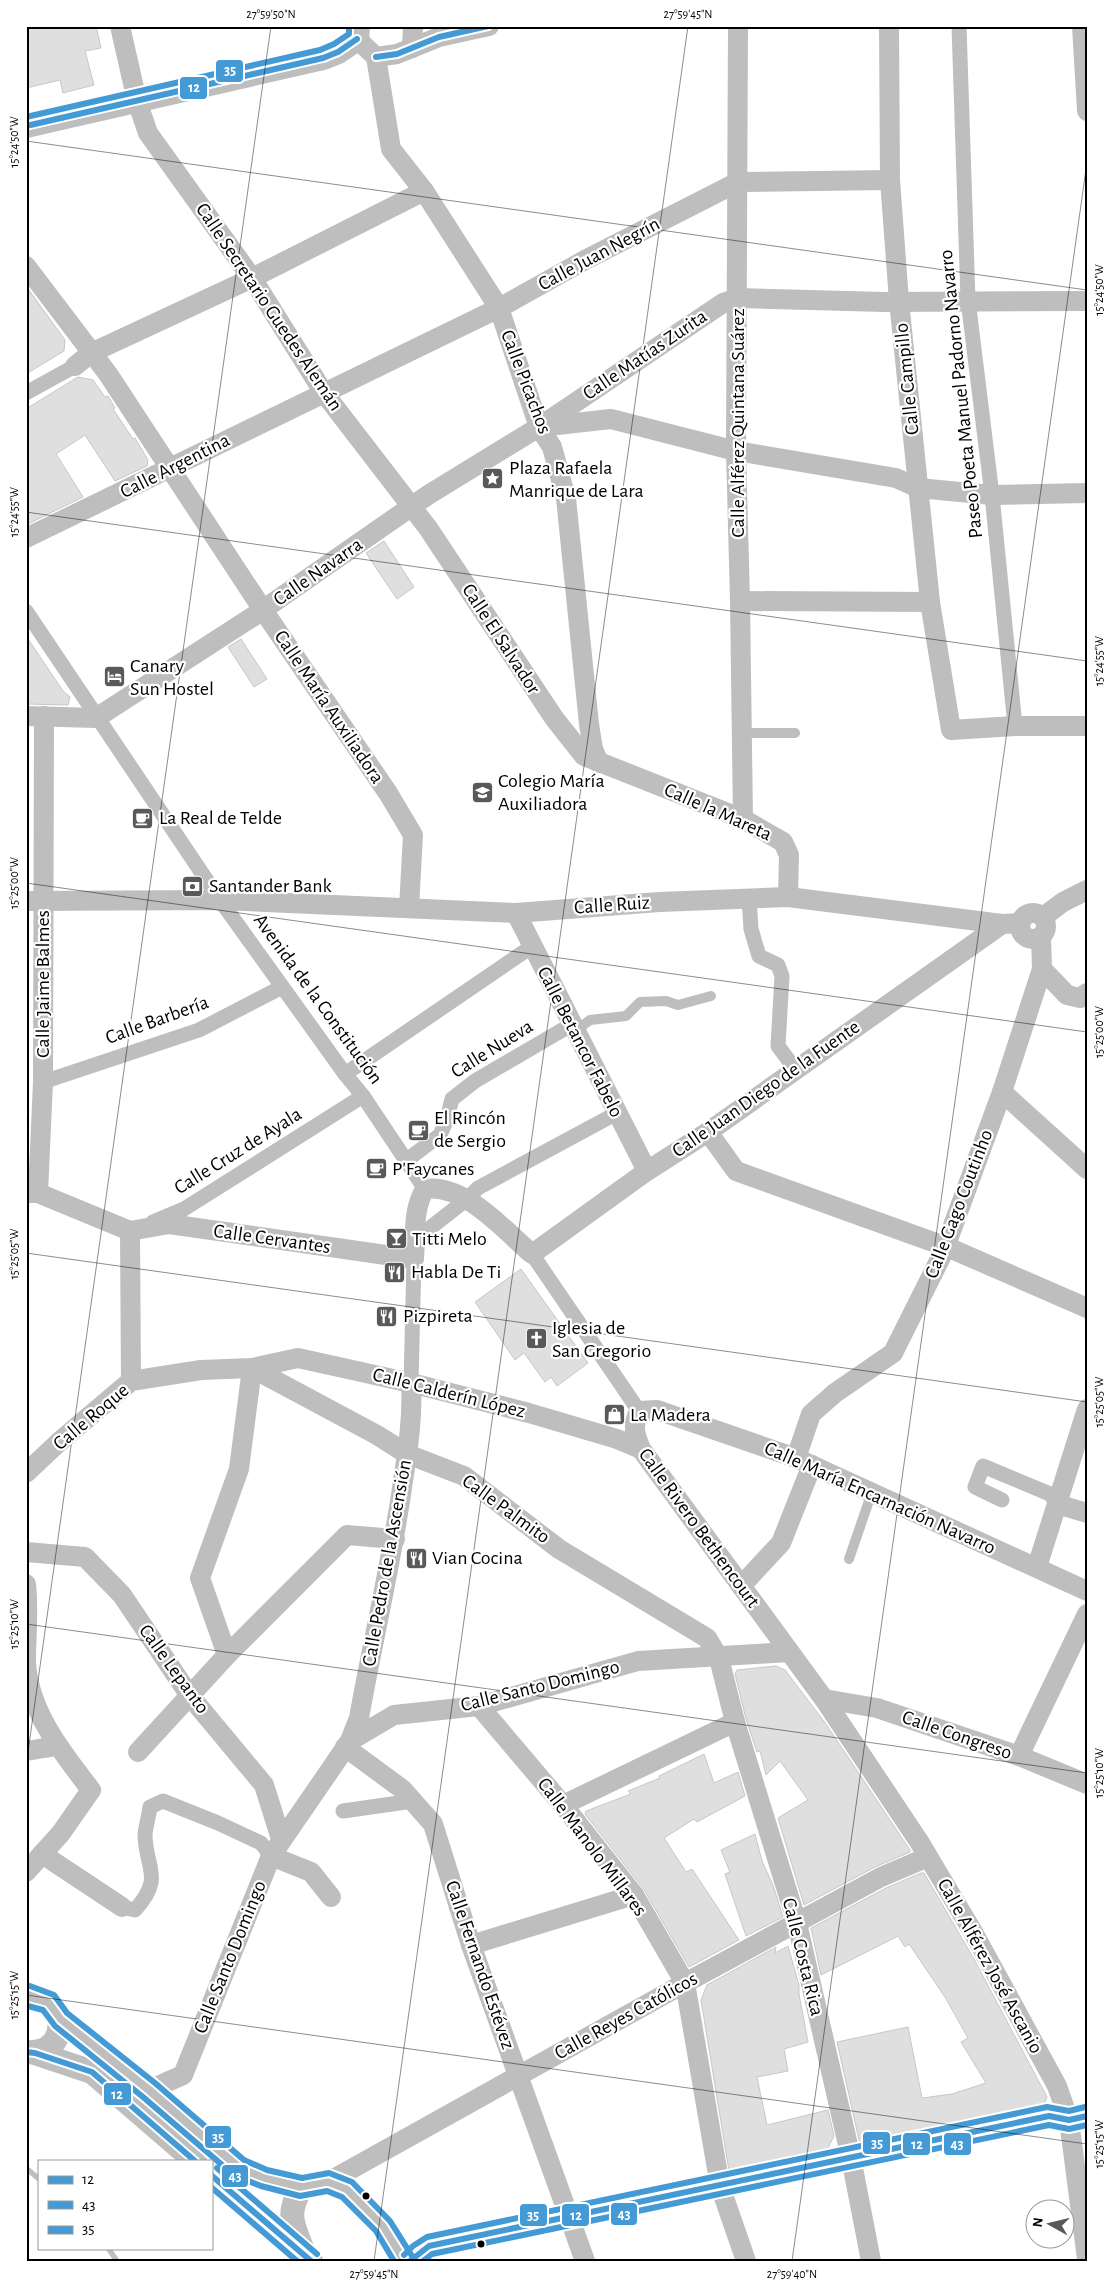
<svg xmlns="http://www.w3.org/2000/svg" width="1113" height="2287" font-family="'Alegreya Sans',sans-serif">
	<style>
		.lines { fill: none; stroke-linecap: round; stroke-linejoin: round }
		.stream { stroke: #bfbfbf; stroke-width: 5.5 }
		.building { fill: #dfdfdf; stroke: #c7c7c7 }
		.service { stroke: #bebebe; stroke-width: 10 }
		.pedestrian { stroke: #bebebe; stroke-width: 15 }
		.minor { stroke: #bebebe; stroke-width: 20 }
		.tertiary { stroke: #bebebe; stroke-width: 24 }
		.bus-1-casing { stroke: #fff; stroke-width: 10 }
		.bus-2-casing { stroke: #fff; stroke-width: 10 }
		.bus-3-casing { stroke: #fff; stroke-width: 10 }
		.bus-1 { stroke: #449ad5; stroke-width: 6 }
		.bus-2 { stroke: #449ad5; stroke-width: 6 }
		.bus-3 { stroke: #449ad5; stroke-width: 6 }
		.ticks { fill: none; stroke: #000; stroke-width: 1; stroke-opacity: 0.45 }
		.bus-dot { fill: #000; stroke: #fff; stroke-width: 2 }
		.labels { text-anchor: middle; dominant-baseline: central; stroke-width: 4.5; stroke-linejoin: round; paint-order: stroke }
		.street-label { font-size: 20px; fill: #000; stroke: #fff }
		.poi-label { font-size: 20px; fill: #000; stroke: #fff; text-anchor: start }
		.line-badge { stroke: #fff; stroke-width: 2 }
		.badge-label { font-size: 14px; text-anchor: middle; font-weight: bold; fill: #fff }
		.neatline { fill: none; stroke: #000; stroke-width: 2 }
		.ticks-label { font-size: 12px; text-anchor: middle; fill: #000 }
	</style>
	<rect width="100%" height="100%" fill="#fff"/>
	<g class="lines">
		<g class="stream">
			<path d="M26,2168L39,2179"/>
			<path d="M108,2248L117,2261"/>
		</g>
	</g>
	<g class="building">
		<path d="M26,26H96L101,48L85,51L94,85L63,93L60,80L26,88Z"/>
		<path d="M26,286L65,340L64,351L26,374Z"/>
		<path d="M78,377L93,380L105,397L108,396L115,408L113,409L133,439L135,438L148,460L147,466L115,481L85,435L56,454L83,497L26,525V409Z"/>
		<path d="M384,541L414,587L397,599L366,553Z"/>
		<path d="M26,636L63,691L70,697L68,705L26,704Z"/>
		<path d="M241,639L267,679L254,687L228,647Z"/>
		<path d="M521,1269L588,1363L557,1386L551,1377L545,1382L524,1353L515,1360L475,1302Z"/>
		<path d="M776,1666L785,1670L826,1724L910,1850V1852L875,1867L804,1905L778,1818L808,1800L780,1761L766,1775L760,1751L757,1752L746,1719L735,1674L737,1670Z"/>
		<path d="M704,1754L714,1783L738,1772L745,1796L697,1822L694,1819L664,1838L686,1872L692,1869L739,1940L689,1967L643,1888L585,1814L586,1811L631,1794L628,1791L660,1778L659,1776Z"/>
		<path d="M755,1834L762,1861L773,1885L783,1917L746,1936L725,1874L730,1872L721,1850Z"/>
		<path d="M921,1873H924L974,1959L1047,2097L1044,2105L959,2121L860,2144L837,2042L908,2027L922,2098L952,2094L986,2083L961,2042L968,2038L945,1997L909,1944L905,1947L898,1936L821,1975L811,1928L886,1888Z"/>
		<path d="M788,1946L799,1985V1994L808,2042L784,2049L788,2071L757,2077L767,2125L828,2110L834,2136L827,2150L729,2171L701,2000L707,1985L776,1947L775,1953Z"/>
	</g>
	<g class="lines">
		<g class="service">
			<path d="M742,733H795"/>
			<path d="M572,1027L582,1026L590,1020L626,1016L640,1002L666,1001L678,1005L711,996"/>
			<path d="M849,1559L872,1492"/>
		</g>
		<g class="pedestrian">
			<path d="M959,26L968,300L992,495L1015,726"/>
			<path d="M26,393L75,366"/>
			<path d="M26,611L220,900L345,1074L363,1096L425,1189"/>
			<path d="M749,898L751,929L759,956L778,965L782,976L778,1046L795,1069"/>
			<path d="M345,1074L531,947"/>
			<path d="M43,1082L199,1030L282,987"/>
			<path d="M407,1160L440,1135L447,1119L452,1099L475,1081L564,1029L572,1027"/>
			<path d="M153,1222L184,1209L363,1096"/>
			<path d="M416,1239L467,1199L478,1188L617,1113"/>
			<path d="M532,1254L639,1411"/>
			<path d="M411,1383L414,1259"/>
			<path d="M1002,1500L975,1487L983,1466L1050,1494L1057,1504"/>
			<path d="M343,1811L413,1801"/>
			<path d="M122,1907L135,1910C165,1877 145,1868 145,1834C146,1825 149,1815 150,1807L163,1801L218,1823L261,1843L271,1856"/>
		</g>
		<g class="minor">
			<path d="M120,26L137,101L148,133L252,278L324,393L428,528L554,718L584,756L743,819L783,842L789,855L788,897"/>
			<path d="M738,26L736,451L740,601L743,819"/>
			<path d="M889,26L890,180L899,301L930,602L951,730L1015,726H1087"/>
			<path d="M1082,26L1087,111"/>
			<path d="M357,39L376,57L391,149L424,191L499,308L539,427L552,447L566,498L589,724L593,749L599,763"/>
			<path d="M412,48L413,26"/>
			<path d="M376,57L397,54L439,37L489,26"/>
			<path d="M26,266L108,374L263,610L388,793L413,835L409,908"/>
			<path d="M75,366L91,353L252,278L424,191"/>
			<path d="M539,427L611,419L736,451L896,478L918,488L992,495L1087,493"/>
			<path d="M26,538L499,308L585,260L738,182L890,180"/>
			<path d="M740,601L930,602"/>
			<path d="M26,716L96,718L254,616L428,495L539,427L723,303L738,298L884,302L1087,301"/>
			<path d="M26,901L220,900L516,913L659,902L788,897L1002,924L1021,923"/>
			<path d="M516,913L647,1171"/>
			<circle cx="1033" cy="926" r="13"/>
			<path d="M1043,917L1063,902L1087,890"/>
			<path d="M1042,969L1067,995L1080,998L1087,993"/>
			<path d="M1002,1092L1087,1169"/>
			<path d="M708,1132L736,1171L947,1247L1087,1308"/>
			<path d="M26,1193H38L130,1231"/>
			<path d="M38,1193L43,1082L44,716"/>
			<path d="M130,1231L169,1224L414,1259C416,1234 412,1211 425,1189C464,1183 504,1230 532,1254L647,1171L708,1132L1002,924"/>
			<path d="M130,1231L131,1381"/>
			<path d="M252,1368L377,1435L407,1454L464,1476L559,1549L707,1638L719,1658L735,1722L797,1923L851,2158L871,2261"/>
			<path d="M796,1458L811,1414L835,1393L893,1353L943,1253L1002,1092L1042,969L1041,936"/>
			<path d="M26,1473L59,1442L131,1381L201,1370L252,1368L298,1358L411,1383L529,1413L617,1439L641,1449"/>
			<path d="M1057,1504L1087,1513"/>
			<path d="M26,1552L85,1557L122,1595L190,1696L264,1785L281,1839"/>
			<path d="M1037,1567L1087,1409"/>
			<path d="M26,1584C29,1609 26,1635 26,1661C28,1711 62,1752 91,1790L61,1833L26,1872"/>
			<path d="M741,1586L781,1543L812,1465"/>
			<path d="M1087,1591L796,1458L657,1410L639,1411C632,1425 635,1435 641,1449L824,1699L920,1843L973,1932L1057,2086L1069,2120L1087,2259"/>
			<path d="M227,1655L200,1578L239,1469L252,1368"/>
			<path d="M824,1699L877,1708L1019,1756L1087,1784"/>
			<path d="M479,1706L563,1805L634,1895L685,1983L720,2186L746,2261"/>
			<path d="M350,1741L359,1718C373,1639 392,1561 403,1481C408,1449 413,1415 411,1383"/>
			<path d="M345,1747L402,1789L433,1824L471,1945L585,2261"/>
			<path d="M26,1751L57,1746"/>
			<path d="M138,1752L227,1655L347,1535L395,1539"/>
			<path d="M1019,1756L1087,1614"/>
			<path d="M563,1805L735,1722"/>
			<path d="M42,1854L122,1907"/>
			<path d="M271,1856L311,1872L331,1897"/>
			<path d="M471,1945L634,1895"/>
			<path d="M149,2090L183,2075L271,1856L350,1741L394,1715L479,1706L638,1661L789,1652"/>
			<path d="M328,2182L685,1983L881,1877L928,1857"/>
			<path d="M410,2261L418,2253L429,2246L1049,2116L1069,2120L1087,2116"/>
		</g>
		<g class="tertiary">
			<path d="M26,126L323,58L338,52L357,39L358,26"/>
			<path d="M26,1998C66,1988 75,2056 26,2052"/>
			<path d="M60,2019L149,2090L239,2168L264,2178L302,2187L328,2182L347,2189L383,2226L404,2261"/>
			<path d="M35,2053L92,2072L195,2161"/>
			<path d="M211,2175L311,2261"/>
			<path d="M302,2187C285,2214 293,2225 304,2253"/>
		</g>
		<defs>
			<g id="bus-1">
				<path d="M376,57L397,54L439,37L488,26"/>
				<path d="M26,126L323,58L338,52L357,39"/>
				<path d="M26,2052L35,2053L92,2072L195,2161"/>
				<path d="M211,2175L311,2261"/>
				<path d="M410,2261L429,2246L1049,2116L1069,2120L1087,2116"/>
			</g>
			<g id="bus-2">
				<path d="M28,2006L43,2010L55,2026L143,2097L235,2176L261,2186L300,2196L327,2191L342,2197L376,2231L394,2261"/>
				<path d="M211,2187L297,2261"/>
				<path d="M423,2261L432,2254L1049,2125L1069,2129L1087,2125"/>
			</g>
			<g id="bus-3">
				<path d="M26,117L320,50L334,44L349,34V26"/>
				<path d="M30,1986L54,1995L67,2013L155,2083L244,2160L267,2170L302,2178L329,2173L352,2182L390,2221L412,2256"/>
				<path d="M217,2168L317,2254"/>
				<path d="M404,2255L413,2246L427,2237L1047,2107L1069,2111L1085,2107"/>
			</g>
		</defs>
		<use href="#bus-1" class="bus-1-casing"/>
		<use href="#bus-2" class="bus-2-casing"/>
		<use href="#bus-3" class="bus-3-casing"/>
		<use href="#bus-1" class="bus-1"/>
		<use href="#bus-2" class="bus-2"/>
		<use href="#bus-3" class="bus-3"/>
	</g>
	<path class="ticks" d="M26,141L1087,290M26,512L1087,661M26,883L1087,1032M26,1253L1087,1402M26,1624L1087,1773M26,1766L271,26M26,1995L1087,2144M374,2261L688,26M792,2261L1087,162"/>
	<defs>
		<symbol id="sight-square" viewBox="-11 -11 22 22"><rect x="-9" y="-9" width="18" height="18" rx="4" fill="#595959" stroke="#fff"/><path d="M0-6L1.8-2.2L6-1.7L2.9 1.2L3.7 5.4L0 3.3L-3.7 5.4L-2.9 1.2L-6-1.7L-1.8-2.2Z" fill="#fff"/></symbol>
		<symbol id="hotel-square" viewBox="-11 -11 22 22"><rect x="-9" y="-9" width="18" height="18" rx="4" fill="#595959" stroke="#fff"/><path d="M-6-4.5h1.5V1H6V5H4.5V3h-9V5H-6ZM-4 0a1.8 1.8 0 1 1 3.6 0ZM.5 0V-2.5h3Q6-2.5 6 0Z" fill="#fff"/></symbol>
		<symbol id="school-square" viewBox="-11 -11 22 22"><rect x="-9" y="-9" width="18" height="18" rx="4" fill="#595959" stroke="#fff"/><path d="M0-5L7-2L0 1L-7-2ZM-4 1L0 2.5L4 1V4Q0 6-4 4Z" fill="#fff"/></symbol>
		<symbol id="cafe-square" viewBox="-11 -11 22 22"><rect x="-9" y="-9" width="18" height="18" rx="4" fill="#595959" stroke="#fff"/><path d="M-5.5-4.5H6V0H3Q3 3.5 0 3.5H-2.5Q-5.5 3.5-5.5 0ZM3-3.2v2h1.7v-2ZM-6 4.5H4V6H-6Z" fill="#fff"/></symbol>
		<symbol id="bank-square" viewBox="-11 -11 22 22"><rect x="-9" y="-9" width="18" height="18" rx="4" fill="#595959" stroke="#fff"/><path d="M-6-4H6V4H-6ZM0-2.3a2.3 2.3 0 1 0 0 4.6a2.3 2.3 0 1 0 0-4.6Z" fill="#fff"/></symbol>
		<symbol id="bar-square" viewBox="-11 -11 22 22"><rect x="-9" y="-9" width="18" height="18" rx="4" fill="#595959" stroke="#fff"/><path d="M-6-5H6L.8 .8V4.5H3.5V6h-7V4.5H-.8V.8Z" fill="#fff"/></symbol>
		<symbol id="restaurant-square" viewBox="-11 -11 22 22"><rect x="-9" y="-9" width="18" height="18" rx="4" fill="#595959" stroke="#fff"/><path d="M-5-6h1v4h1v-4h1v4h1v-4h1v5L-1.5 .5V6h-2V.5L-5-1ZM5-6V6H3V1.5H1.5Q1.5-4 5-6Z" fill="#fff"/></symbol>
		<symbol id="church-square" viewBox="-11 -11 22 22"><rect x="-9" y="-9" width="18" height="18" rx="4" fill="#595959" stroke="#fff"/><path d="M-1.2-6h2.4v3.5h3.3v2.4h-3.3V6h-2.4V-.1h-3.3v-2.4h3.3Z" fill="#fff"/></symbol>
		<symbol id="shop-square" viewBox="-11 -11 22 22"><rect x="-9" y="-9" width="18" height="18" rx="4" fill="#595959" stroke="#fff"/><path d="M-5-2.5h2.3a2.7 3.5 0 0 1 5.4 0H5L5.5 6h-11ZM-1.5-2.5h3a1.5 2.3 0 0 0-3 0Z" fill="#fff"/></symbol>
	</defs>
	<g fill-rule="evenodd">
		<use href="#sight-square" x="480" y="466" width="25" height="25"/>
		<use href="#hotel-square" x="102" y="664" width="25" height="25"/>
		<use href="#school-square" x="470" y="780" width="25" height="25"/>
		<use href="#cafe-square" x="130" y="806" width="25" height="25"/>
		<use href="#bank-square" x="180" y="874" width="25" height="25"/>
		<use href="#cafe-square" x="406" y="1118" width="25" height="25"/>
		<use href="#cafe-square" x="364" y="1156" width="25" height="25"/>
		<use href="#bar-square" x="384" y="1226" width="25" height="25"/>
		<use href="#restaurant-square" x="382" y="1260" width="25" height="25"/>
		<use href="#restaurant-square" x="374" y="1304" width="25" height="25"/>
		<use href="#church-square" x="524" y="1326" width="25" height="25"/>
		<use href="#shop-square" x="602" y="1402" width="25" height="25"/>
		<use href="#restaurant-square" x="404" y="1546" width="25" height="25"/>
	</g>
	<g class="bus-dot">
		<circle cx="366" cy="2196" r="4.5"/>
		<circle cx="481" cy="2244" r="4.5"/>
	</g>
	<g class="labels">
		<g class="street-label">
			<text transform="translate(599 254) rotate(-28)">Calle Juan Negrín</text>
			<text transform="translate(269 307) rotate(56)">Calle Secretario Guedes Alemán</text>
			<text transform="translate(645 355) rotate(-34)">Calle Matías Zurita</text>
			<text transform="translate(907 379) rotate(-96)">Calle Campillo</text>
			<text transform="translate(526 382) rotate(69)">Calle Picachos</text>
			<text transform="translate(961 394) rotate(-96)">Paseo Poeta Manuel Padorno Navarro</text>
			<text transform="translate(738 423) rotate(-90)">Calle Alférez Quintana Suárez</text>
			<text transform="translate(175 466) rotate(-27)">Calle Argentina</text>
			<text transform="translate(318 572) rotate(-35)">Calle Navarra</text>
			<text transform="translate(501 639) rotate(57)">Calle El Salvador</text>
			<text transform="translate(329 707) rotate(56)">Calle María Auxiliadora</text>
			<text transform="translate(718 812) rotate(24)">Calle la Mareta</text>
			<text transform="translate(612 905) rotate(-4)">Calle Ruiz</text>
			<text transform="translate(43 984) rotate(-90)">Calle Jaime Balmes</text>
			<text transform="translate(318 999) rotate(54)">Avenida de la Constitución</text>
			<text transform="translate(157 1020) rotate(-20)">Calle Barbería</text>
			<text transform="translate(580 1042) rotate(63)">Calle Betancor Fabelo</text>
			<text transform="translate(492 1049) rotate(-32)">Calle Nueva</text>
			<text transform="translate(766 1089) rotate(-35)">Calle Juan Diego de la Fuente</text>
			<text transform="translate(238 1151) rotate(-32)">Calle Cruz de Ayala</text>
			<text transform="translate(959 1204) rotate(-69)">Calle Gago Coutinho</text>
			<text transform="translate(272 1239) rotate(8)">Calle Cervantes</text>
			<text transform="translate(449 1393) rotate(14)">Calle Calderín López</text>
			<text transform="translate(91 1417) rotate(-40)">Calle Roque</text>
			<text transform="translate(880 1498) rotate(24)">Calle María Encarnación Navarro</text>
			<text transform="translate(506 1509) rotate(36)">Calle Palmito</text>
			<text transform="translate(699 1528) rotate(54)">Calle Rivero Bethencourt</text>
			<text transform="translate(387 1563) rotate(-80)">Calle Pedro de la Ascensión</text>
			<text transform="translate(174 1669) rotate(54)">Calle Lepanto</text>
			<text transform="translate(540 1686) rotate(-14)">Calle Santo Domingo</text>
			<text transform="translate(957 1735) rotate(19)">Calle Congreso</text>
			<text transform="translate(592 1847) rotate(53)">Calle Manolo Millares</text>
			<text transform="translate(230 1957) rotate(-68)">Calle Santo Domingo</text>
			<text transform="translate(803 1957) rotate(76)">Calle Costa Rica</text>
			<text transform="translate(480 1965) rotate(71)">Calle Fernando Estévez</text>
			<text transform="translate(990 1966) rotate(61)">Calle Alférez José Ascanio</text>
			<text transform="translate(626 2016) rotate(-29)">Calle Reyes Católicos</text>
		</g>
		<g class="poi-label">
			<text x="509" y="468">Plaza Rafaela<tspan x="509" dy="23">Manrique de Lara</tspan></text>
			<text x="130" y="666">Canary<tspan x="130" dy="23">Sun Hostel</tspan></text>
			<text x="498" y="781">Colegio María<tspan x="498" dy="23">Auxiliadora</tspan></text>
			<text x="159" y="818">La Real de Telde</text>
			<text x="209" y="886">Santander Bank</text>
			<text x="434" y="1118">El Rincón<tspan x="434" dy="23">de Sergio</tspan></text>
			<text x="392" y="1169">P'Faycanes</text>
			<text x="412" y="1239">Titti Melo</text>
			<text x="411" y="1272">Habla De Ti</text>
			<text x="403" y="1316">Pizpireta</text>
			<text x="552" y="1328">Iglesia de<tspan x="552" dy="23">San Gregorio</tspan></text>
			<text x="630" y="1415">La Madera</text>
			<text x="432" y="1558">Vian Cocina</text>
		</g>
	</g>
	<g class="line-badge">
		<rect x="215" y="59" width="29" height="24" rx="5" fill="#449ad5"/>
		<rect x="179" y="76" width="29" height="24" rx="5" fill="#449ad5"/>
		<rect x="103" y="2082" width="29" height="24" rx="5" fill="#449ad5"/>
		<rect x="204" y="2125" width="28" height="24" rx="5" fill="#449ad5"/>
		<rect x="862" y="2131" width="29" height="24" rx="5" fill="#449ad5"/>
		<rect x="902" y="2132" width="29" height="24" rx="5" fill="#449ad5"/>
		<rect x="943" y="2132" width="29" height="24" rx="5" fill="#449ad5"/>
		<rect x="221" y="2164" width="28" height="24" rx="5" fill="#449ad5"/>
		<rect x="610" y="2202" width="28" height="24" rx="5" fill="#449ad5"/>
		<rect x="519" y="2203" width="29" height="24" rx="5" fill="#449ad5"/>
		<rect x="561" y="2203" width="29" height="24" rx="5" fill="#449ad5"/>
	</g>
	<g class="badge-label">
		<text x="230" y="75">35</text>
		<text x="194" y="92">12</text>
		<text x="117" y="2099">12</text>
		<text x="218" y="2142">35</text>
		<text x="877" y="2148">35</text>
		<text x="917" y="2149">12</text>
		<text x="957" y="2149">43</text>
		<text x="235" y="2181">43</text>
		<text x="624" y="2219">43</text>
		<text x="533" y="2220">35</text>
		<text x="576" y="2220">12</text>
	</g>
	<rect width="1113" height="2287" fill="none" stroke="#ffffff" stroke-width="55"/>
	<rect x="38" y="2160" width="175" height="90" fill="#ffffff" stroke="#999999"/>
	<rect x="48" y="2176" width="25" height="8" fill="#449ad5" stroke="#999999"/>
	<text x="82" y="2184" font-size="15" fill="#000000">12</text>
	<rect x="48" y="2201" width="25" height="8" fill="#449ad5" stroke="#999999"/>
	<text x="82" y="2210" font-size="15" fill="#000000">43</text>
	<rect x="48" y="2226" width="25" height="8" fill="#449ad5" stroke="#999999"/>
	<text x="82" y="2234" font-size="15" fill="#000000">35</text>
	<g transform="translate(1050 2224) rotate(278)"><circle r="24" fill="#ffffff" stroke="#999999"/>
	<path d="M0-4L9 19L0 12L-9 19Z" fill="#595959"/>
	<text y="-8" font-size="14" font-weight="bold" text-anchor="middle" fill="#000000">N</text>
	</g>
	<rect x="28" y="28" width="1058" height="2232" class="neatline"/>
	<g class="ticks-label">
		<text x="271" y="18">27°59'50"N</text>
		<text x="688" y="18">27°59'45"N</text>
		<text transform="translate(14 142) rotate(-90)" y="4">15°24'50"W</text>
		<text transform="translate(1099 290) rotate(-90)" y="4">15°24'50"W</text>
		<text transform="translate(14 512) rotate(-90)" y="4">15°24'55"W</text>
		<text transform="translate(1099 661) rotate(-90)" y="4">15°24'55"W</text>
		<text transform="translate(14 883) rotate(-90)" y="4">15°25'00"W</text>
		<text transform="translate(1099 1032) rotate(-90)" y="4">15°25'00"W</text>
		<text transform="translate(14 1254) rotate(-90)" y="4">15°25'05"W</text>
		<text transform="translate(1099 1402) rotate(-90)" y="4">15°25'05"W</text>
		<text transform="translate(14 1624) rotate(-90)" y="4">15°25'10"W</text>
		<text transform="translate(1099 1773) rotate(-90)" y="4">15°25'10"W</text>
		<text transform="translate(14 1995) rotate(-90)" y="4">15°25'15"W</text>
		<text transform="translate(1099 2144) rotate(-90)" y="4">15°25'15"W</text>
		<text x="374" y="2278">27°59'45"N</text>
		<text x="792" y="2278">27°59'40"N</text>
	</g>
</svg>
